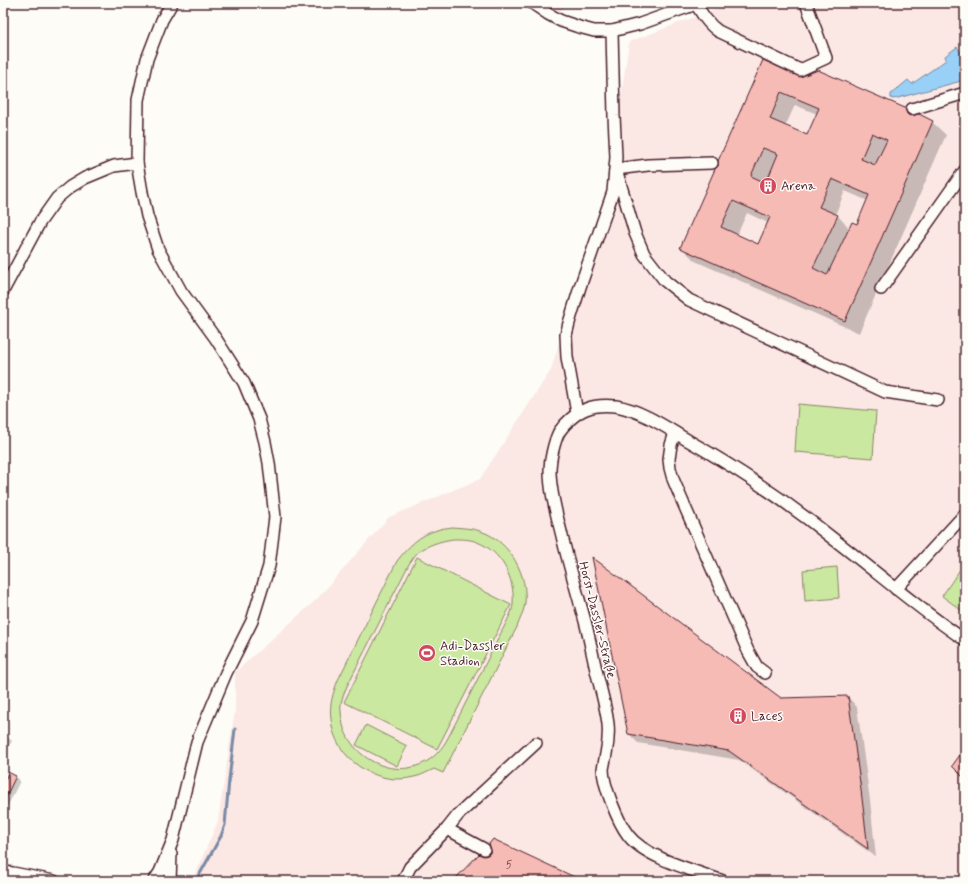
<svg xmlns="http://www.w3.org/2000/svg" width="968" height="884" font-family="Mynerve,sans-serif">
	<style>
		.built { fill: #fbe8e4 }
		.green { fill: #cae8a0; stroke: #8a8466; fill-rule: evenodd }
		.water { fill: #98d0f7; stroke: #7989a5 }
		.shadow { fill: #0003; fill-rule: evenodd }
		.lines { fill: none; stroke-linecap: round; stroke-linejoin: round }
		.stream { stroke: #7989a5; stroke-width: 3 }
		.building { fill: #f7bbb6; stroke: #4a1f2b; fill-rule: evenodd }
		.minor-casing { stroke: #4a1f2b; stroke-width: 14 }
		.minor { stroke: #fdfcf7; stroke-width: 11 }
		.labels { text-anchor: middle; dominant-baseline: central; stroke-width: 3; stroke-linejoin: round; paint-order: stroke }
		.number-label { font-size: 11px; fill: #75464e }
		.poi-label { font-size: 13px; fill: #4a1f2b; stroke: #fdfcf7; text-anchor: start }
		.street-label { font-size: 13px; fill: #4a1f2b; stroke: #fdfcf7 }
	</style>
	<rect width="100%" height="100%" fill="#fdfcf7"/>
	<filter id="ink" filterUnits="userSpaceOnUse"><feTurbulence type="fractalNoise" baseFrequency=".025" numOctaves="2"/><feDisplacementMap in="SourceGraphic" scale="8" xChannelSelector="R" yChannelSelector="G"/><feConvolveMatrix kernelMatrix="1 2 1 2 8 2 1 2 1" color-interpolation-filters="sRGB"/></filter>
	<g filter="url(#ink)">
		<g class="built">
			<path d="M540,3H568L556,16Z"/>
			<path d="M731,3H965V562L942,596L965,613V881H192L218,821L235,710V672L317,599L389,517L480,479L551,370L609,179L629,42Z"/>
		</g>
		<g class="green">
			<path d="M798,404L876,411L873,458L795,452Z"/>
			<path d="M452,527C463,528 473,528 483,532C510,542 528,575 525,603C524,611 520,619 517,627L443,773L434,769C427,772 421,776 414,777C375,787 334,758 331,719C329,705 333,693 338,680L397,561C408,547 419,535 437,530C442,528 447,528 452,527ZM453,539C461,539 470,539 477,542C501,551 515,578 513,603C513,609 510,615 507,621L453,728C447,740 441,752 429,760C397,781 353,761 343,725C342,718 340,710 341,703C342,698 345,691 347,686L409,564C412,560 414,556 417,553C427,545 440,541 453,539Z"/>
			<path d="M417,557L511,605L437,749L344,702Z"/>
			<path d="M965,562V613L942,596Z"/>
			<path d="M837,567L839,598L805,601L803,570Z"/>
			<path d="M366,725L407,746L397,766L356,745Z"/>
		</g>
		<path class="water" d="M957,47L962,54L965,52V80L898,98L893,99L891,98V94L908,80L912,84L946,60L945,56Z"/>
		<g class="shadow">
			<path d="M763,61L800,78L905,109L912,116L932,122L946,135L859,333L695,261L681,247L719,166ZM795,105L817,114L808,137L785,127ZM845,191L868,201L857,225L850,229L838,216L835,215ZM747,213L768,223L759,245L737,235Z"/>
			<path d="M848,697L857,707L870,800L876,857L739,760L638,743L629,734L780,699Z"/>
			<path d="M3,733L12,741L3,756Z"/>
			<path d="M9,774L16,777L20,781L7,807L3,805V778L6,779Z"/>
		</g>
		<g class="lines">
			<path class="stream" d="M196,881L221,836L225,825L229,780L235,729"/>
		</g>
		<g class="building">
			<path d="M763,60L800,77L818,70L905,108L907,114L910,116L919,114L933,121L845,321L680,248L715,169L718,166V161ZM781,92L819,108L807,135L770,119ZM872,133L887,140L875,165L861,159ZM763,148L778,154L766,183L751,176ZM832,179L869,195L857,224L852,222L827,275L813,268L838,215L819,207ZM733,201L770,217L758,244L721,227Z"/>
			<path d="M592,557L781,698L848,696L861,790L868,849L729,751L628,734Z"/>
			<path d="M965,748V779L952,766Z"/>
			<path d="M8,772L16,776L3,803V777L6,778Z"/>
			<path d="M493,839L583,881H453L479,854L484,856L488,855L490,853L491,849L489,844Z"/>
		</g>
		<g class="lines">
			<defs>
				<g id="minor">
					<path d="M532,3L548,14L561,21L579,27L594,31H612L640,24L699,3"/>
					<path d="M696,4C702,14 708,24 718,31L800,70L826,58L806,3"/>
					<path d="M912,109L965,93"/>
					<path d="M712,163L648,165L616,169L635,233L644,254L665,281L689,300L885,392L938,400"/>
					<path d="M881,289L965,170"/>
					<path d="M3,291L40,222L57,198L70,187L85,178L114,166L137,163"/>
					<path d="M577,413L567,357L566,335L569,323L580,287L613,192L616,157L614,116L612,31"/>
					<path d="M675,433L671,445L669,459L670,468L673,479L681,498L748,651L757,667L765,673"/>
					<path d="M896,589L965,514"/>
					<path d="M447,829L484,849"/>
					<path d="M3,872L13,873L54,881"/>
					<path d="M154,881L160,872L173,840L197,742L226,673L252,621L269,566L275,517L269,463L265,442L259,419L244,383L216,339L181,291L158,249L147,216L142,192L137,163L138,100L147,59L162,20L172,3"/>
					<path d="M170,881L171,854"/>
					<path d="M403,881L410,867L447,829L458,815L536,743"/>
					<path d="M723,881C696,871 645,858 628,835C618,822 603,785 603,769C604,764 605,759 606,754C608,744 609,734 608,724C606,707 601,691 597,674C593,658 590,641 586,625C578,595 569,566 562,536C557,515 550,493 550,471C550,460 554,442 559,432C565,423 576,413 586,409C595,405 606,405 616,406C641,410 667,428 689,441C740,470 790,504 836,541C879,574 920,610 965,640"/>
				</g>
			</defs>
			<use href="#minor" class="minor-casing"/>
			<use href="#minor" class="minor"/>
		</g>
	</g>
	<defs>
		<symbol id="building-disc" viewBox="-11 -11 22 22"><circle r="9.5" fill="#d1495b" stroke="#fdfcf7"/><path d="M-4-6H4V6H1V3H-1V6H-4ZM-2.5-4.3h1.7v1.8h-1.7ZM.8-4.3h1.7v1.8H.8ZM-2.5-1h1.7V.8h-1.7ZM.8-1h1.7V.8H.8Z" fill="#fff"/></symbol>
		<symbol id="stadium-disc" viewBox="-11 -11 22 22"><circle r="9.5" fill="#d1495b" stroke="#fdfcf7"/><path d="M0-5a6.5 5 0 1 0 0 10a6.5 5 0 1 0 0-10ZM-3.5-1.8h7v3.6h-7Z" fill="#fff"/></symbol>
	</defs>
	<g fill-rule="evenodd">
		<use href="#building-disc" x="758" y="176" width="20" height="20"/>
		<use href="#stadium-disc" x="417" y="643" width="20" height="20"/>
		<use href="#building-disc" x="728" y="706" width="20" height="20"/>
	</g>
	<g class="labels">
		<g class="number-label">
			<text x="509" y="865">5</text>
		</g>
		<g class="poi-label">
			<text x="781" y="186">Arena</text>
			<text x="440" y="646">Adi-Dassler<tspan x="440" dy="15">Stadion</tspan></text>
			<text x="751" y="716">Laces</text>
		</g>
		<g class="street-label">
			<text transform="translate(597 620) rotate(76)">Horst-Dassler-Straße</text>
		</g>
	</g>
	<rect width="968" height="884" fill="none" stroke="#fdfcf7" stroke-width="16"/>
	<rect x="8" y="8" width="952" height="868" fill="none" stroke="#4a1f2b" stroke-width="1.5" filter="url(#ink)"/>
</svg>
